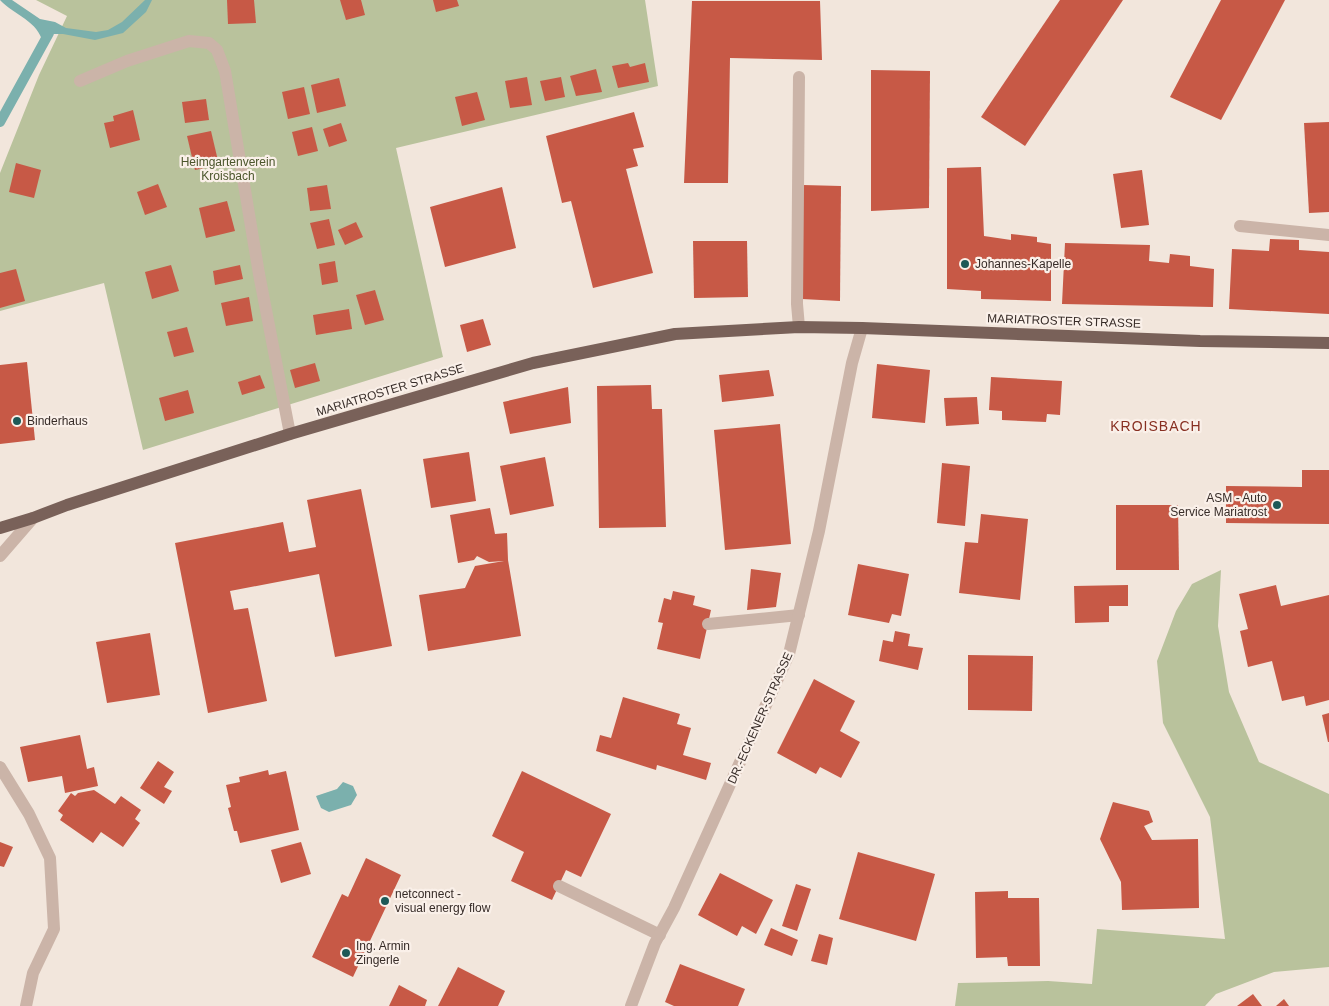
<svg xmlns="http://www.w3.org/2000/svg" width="1329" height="1006" font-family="Arial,sans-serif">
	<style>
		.green { fill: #b9c29c }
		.water { fill: #7bb0ad }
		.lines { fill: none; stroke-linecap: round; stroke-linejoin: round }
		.stream { stroke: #7bb0ad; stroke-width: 10 }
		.building { fill: #c75946 }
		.lane { stroke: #cbb4a8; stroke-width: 12 }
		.street { stroke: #cbb4a8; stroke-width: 12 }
		.primary { stroke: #796159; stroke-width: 12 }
		.poi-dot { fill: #1d5957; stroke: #faf0e9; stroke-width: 2 }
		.labels { text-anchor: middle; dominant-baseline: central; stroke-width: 4.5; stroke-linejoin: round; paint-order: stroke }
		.park-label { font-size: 12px; fill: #4b562c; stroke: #faf0e9 }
		.poi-label { font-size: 12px; fill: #372c28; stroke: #faf0e9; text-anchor: start }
		.street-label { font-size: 12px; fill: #372c28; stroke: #faf0e9 }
		.neighbourhood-label { font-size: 14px; letter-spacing: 1px; fill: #872f21; stroke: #faf0e9 }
	</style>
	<rect width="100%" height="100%" fill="#f2e6dc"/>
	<g class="green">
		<path d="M36,0H645L658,86L396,148L443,357L143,450L104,283L0,311V173L39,75L67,16Z"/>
		<path d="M1221,570L1218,626L1229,692L1259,762L1329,794V967L1274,972L1216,994L1205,1006H955L958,983L1048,981L1092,984L1097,929L1225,939L1210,817L1163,723L1157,661L1176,611L1192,584Z"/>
	</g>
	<g class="water">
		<path d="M0,0H12L40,19L55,22L66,28L96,32L108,30L122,22L145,0H152L146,12L123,33L95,40L63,34H53L45,45L43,44C39,21 14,15 0,0Z"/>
		<path d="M343,782L353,786L357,795L351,805L329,812L321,808L316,796L337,789Z"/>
	</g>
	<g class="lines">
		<path class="stream" d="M0,122L49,33"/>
	</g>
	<g class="building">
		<path d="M227,0H254L256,23L228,24Z"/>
		<path d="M340,0H361L365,15L346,20Z"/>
		<path d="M433,0H457L459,6L436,12Z"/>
		<path d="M1060,0H1123L1025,146L981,117Z"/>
		<path d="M1221,0H1285L1221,120L1170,97Z"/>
		<path d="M692,1H820L822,60L730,58L728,183H684Z"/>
		<path d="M628,63L630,67L645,63L649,82L618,88L612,66Z"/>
		<path d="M596,69L602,92L576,96L570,76Z"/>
		<path d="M871,70L930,71L929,208L871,211Z"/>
		<path d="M527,77L532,105L510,108L505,81Z"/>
		<path d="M561,77L565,97L545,101L540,81Z"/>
		<path d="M339,78L346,106L317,113L311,85Z"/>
		<path d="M304,87L310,114L288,119L282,92Z"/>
		<path d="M477,92L485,120L462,126L455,97Z"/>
		<path d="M206,99L209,120L185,123L182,102Z"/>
		<path d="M133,110L140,140L110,148L104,123L114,121L113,116Z"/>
		<path d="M634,112L644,147L633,149L638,166L626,169L653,273L593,288L571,201L562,203L546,136Z"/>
		<path d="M1329,122V212L1309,213L1304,123Z"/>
		<path d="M341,123L347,141L329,147L323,129Z"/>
		<path d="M312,127L318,151L298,156L292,132Z"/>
		<path d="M211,131L219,165L195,170L187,136Z"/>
		<path d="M16,163L41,170L34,198L9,192Z"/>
		<path d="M981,167L984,236L1011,240V234L1020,235L1037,237V242L1051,244V301L981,299V291L947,289V168Z"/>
		<path d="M1142,170L1149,225L1121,228L1113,174Z"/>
		<path d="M158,184L167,207L145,215L137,192Z"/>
		<path d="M327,185L331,209L310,211L307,188Z"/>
		<path d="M803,185L841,186L840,301L802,299Z"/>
		<path d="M502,187L516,248L445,267L430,207Z"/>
		<path d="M227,201L235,231L206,238L199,208Z"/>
		<path d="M329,219L335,245L317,249L310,223Z"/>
		<path d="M356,222L363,237L345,245L338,230Z"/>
		<path d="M1270,239L1299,240V250L1329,252V314L1229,309L1232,249L1269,251Z"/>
		<path d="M693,241H747L748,297L694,298Z"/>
		<path d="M1065,243L1150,245L1149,261L1169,263L1170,254L1190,256V266L1214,269L1213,307L1062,304Z"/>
		<path d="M335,261L338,282L322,285L319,264Z"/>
		<path d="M171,265L179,291L152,299L145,272Z"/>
		<path d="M240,265L243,279L215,285L213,271Z"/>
		<path d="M16,269L25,301L0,308V273Z"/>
		<path d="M375,290L384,320L365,325L356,295Z"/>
		<path d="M249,297L253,321L226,326L221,303Z"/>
		<path d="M349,309L352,329L316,335L313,315Z"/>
		<path d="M483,319L491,345L467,352L460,325Z"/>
		<path d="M187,327L194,352L174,357L167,332Z"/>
		<path d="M27,362L35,440L0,444V365Z"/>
		<path d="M315,363L320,381L295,388L290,370Z"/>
		<path d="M877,364L930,370L925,423L872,418Z"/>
		<path d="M769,370L774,396L722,402L719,375Z"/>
		<path d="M260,375L265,388L242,395L238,382Z"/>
		<path d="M991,377L1062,381L1060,415L1047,414L1046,422L1002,420V411L989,410Z"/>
		<path d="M651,385L652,409H662L666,527L599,528L597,386Z"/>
		<path d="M568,387L571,423L510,434L503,402Z"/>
		<path d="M188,390L194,413L165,421L159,398Z"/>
		<path d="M977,397L979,424L946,426L944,398Z"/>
		<path d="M780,424L791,544L725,550L714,430Z"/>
		<path d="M469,452L476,501L431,508L423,459Z"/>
		<path d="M545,457L554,506L510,515L500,466Z"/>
		<path d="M942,463L970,466L965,526L937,523Z"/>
		<path d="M1302,470H1329V524L1226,523V486L1302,487Z"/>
		<path d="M361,489L392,646L335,657L319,574L230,591L234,610L248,608L267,701L208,713L175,543L283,522L289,552L316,547L307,500Z"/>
		<path d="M1116,505H1178L1179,570H1116Z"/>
		<path d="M490,508L495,534L507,533L508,560L521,636L428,651L419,595L465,588L475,566L504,561L489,562L477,556L474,560L458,563L450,515Z"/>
		<path d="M981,514L1028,519L1020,600L959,593L965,542L978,543Z"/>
		<path d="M858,564L909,574L901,616L892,614L889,623L848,615Z"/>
		<path d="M751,569L781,573L776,607L747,610Z"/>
		<path d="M1128,585V606H1109V622L1075,623L1074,586Z"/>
		<path d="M1276,585L1281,606L1329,595V700L1306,706L1304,696L1282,701L1272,661L1248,667L1240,631L1248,629L1239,594Z"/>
		<path d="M673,591L695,596L693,605L711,610L700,659L657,649L663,623L658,622L664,598L671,600Z"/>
		<path d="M895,631L910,634L908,646L923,648L918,670L879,661L883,640L893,642Z"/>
		<path d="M150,633L160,695L107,703L96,642Z"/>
		<path d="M968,655L1033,656L1032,711L968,710Z"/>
		<path d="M814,679L855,701L840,731L860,742L841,778L820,767L816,774L777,753Z"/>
		<path d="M623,697L680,714L677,724L691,728L683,755L711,763L706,780L657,765L656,770L596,751L600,735L611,738Z"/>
		<path d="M1329,713V742H1328L1322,715Z"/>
		<path d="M80,735L87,769L94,767L98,786L65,793L62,776L28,782L20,747Z"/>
		<path d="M158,761L174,772L164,787L172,791L164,804L140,788Z"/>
		<path d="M268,770L269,775L286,771L299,830L240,843L237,831H234L228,808L231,807L226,785L240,782L239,777Z"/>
		<path d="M522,771L611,814L581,877L566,870L552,900L511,881L524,852L492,836Z"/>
		<path d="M94,790L115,804L121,796L141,810L135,819L140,823L123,847L101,832L93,843L60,820L63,815L58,811L71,793L75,796L78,793Z"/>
		<path d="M1113,802L1149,811L1153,822L1144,826L1152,840L1198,839L1199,908L1122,910L1121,882L1100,839Z"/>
		<path d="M0,842L13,847L4,867L0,866Z"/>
		<path d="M301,842L311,874L281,883L271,850Z"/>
		<path d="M858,852L935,874L916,941L839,919Z"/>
		<path d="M366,858L401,875L353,977L312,957L342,894L348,897Z"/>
		<path d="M720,873L773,900L756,934L742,926L737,936L698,915Z"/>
		<path d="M796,884L811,889L797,931L782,926Z"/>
		<path d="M1008,891V898H1039L1040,966H1008L1007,957L976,958L975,892Z"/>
		<path d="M771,928L798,940L792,956L764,945Z"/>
		<path d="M819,934L833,938L827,965L811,961Z"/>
		<path d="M680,964L745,989L738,1006H674L665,1002Z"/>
		<path d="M458,967L505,991L498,1006H438Z"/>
		<path d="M399,985L427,1000L425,1006H389Z"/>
		<path d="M1253,994L1262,1006H1237Z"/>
		<path d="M1284,999L1289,1006H1276Z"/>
	</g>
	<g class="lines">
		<g class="lane">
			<path d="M80,81L127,61L189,41L209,43L217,50L225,71L259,274L290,434"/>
			<path d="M1240,226L1329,235"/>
			<path d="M799,327L797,304L799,77"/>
			<path d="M708,624L799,615"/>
			<path d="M559,886L660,935"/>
		</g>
		<g class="street">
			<path d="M0,556L33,518"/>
			<path d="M0,767L29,814L50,858L54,929L33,973L26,1006"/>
			<path d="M631,1006L655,943L674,908L789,654L819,531L852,363L862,328"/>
		</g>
		<path class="primary" d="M0,528L33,518L67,505L290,434L533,363L675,334L799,327L862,328L1200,341L1329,343"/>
	</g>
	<g class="poi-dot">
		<circle cx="965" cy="264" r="5"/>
		<circle cx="17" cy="421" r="5"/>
		<circle cx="1277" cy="505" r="5"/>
		<circle cx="385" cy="901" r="5"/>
		<circle cx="346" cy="953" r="5"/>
	</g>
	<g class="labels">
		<g class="park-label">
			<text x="228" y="162">Heimgartenverein<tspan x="228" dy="14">Kroisbach</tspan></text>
		</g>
		<g class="poi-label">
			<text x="975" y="264">Johannes-Kapelle</text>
			<text x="27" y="421">Binderhaus</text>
			<text x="1267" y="498" text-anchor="end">ASM - Auto<tspan x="1267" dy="14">Service Mariatrost</tspan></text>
			<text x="395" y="894">netconnect -<tspan x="395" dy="14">visual energy flow</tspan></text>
			<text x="356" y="946">Ing. Armin<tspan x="356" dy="14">Zingerle</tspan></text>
		</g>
		<g class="street-label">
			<text transform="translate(1064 321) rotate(2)">MARIATROSTER STRASSE</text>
			<text transform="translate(390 390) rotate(-17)">MARIATROSTER STRASSE</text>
			<text transform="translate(760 718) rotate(-66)">DR.-ECKENER-STRASSE</text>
		</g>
		<g class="neighbourhood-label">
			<text x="1156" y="426">KROISBACH</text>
		</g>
	</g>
</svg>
